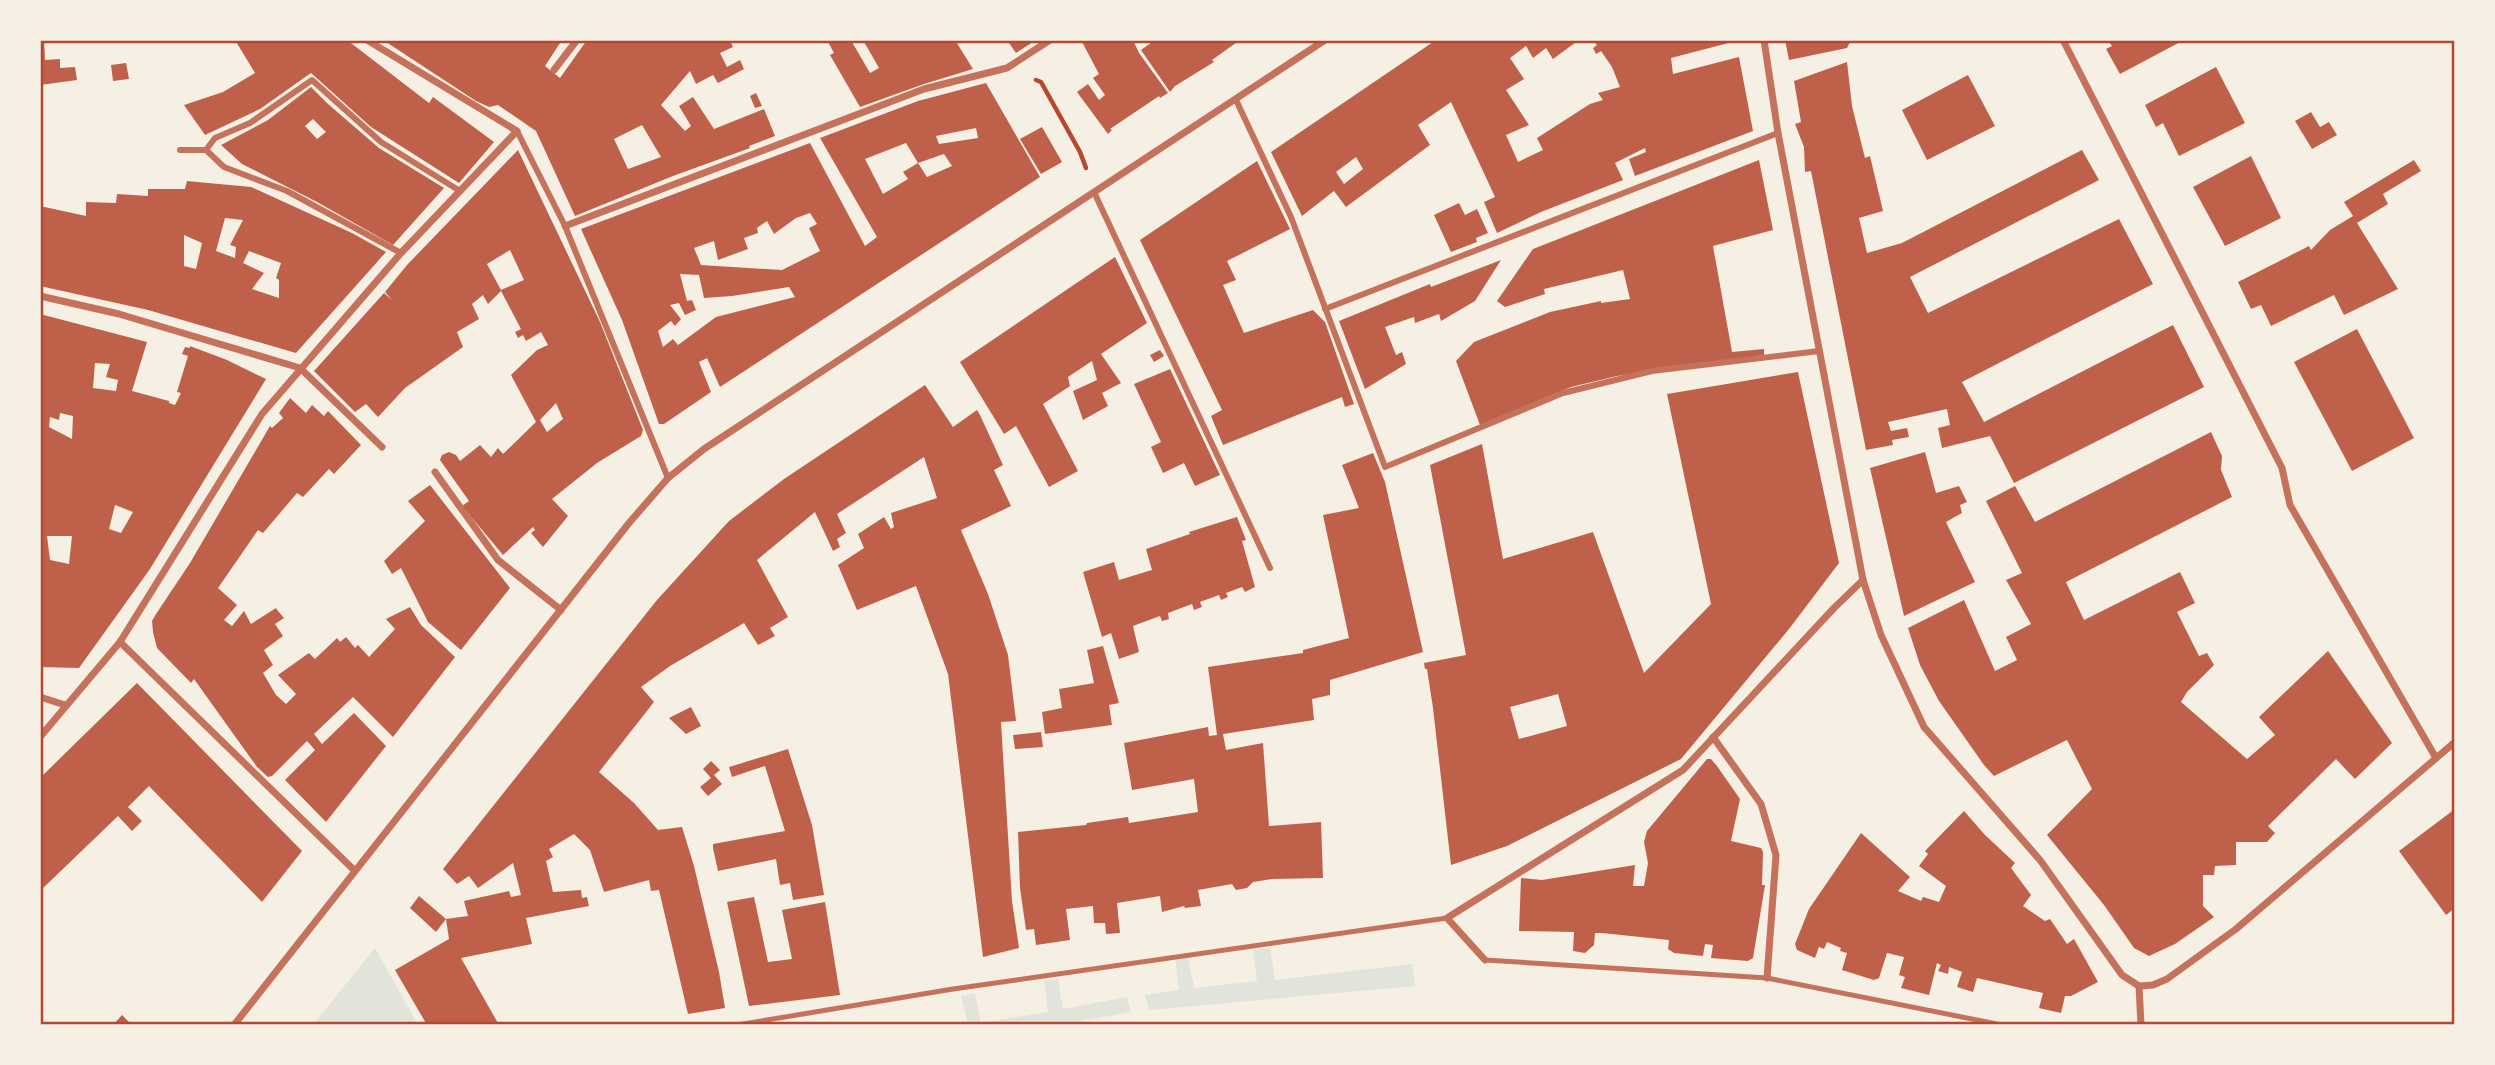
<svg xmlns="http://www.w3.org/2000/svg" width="2495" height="1065" font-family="Jost,sans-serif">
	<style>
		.green { fill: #e2e4dc }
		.building { fill: #bf614a; fill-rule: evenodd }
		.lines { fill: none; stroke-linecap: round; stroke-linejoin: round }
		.path { stroke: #b5482f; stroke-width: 4.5 }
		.service { stroke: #c5725c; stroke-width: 5 }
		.pedestrian { stroke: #c5725c; stroke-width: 6 }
		.minor { stroke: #c5725c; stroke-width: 7 }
		.neatline { fill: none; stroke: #b5482f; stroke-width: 2.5 }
	</style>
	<rect width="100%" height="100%" fill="#f6efe4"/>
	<g class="green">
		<path d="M375 948 418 1025H313Z"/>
		<path d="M1270 948 1275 980 1412 964 1415 986 1149 1010 1145 995 1179 990 1175 957 1188 955 1194 988 1257 981 1253 950Z"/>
		<path d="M1058 979 1063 1009 1127 997 1131 1012 1057 1025H965L968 1024 961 996 975 993 981 1023 1048 1012 1044 981Z"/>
	</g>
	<g class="building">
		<path d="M40 40H44L45 60 60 59V68L75 67 77 80 40 85Z"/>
		<path d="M235 40H347L429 103 433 97 494 142 459 183 371 127 311 73 260 109 205 135 184 105 223 92 255 73Z"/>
		<path d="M383 40H562L545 66 560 78 587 40H730L733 47 720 53 727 67 740 60 744 69 718 83 713 75 696 84 690 71 661 105 685 131 691 126 679 106 693 97 714 129 764 109 775 136 749 146 750 148 673 176 575 216 536 131 498 105 489 107 476 101ZM642 125 661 157 628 169 614 139Z"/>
		<path d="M827 40H857L852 42 870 73 879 68 863 40H955L973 69 924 84 860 107 830 55 834 53Z"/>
		<path d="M1007 40H1036L1016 53Z"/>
		<path d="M1081 40H1133L1139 53 1168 93 1160 98 1159 96 1110 129 1112 130 1108 134 1077 92 1088 84 1099 100 1105 95 1093 78 1099 74Z"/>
		<path d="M1155 40H1240L1212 60 1214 62 1175 86 1170 92 1141 50Z"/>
		<path d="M1436 40H1579L1553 59 1546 48 1533 58 1526 46 1510 58 1524 79 1506 90 1529 125 1506 135 1518 162 1543 150 1537 138 1590 104 1603 100 1598 93 1620 87 1612 67 1601 51 1596 54 1593 48 1597 45 1593 40H1740L1671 58 1673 74 1739 57 1753 131 1635 176 1629 159 1646 152 1645 148 1615 163 1623 180 1541 212 1497 233 1484 202 1495 197 1451 102 1418 125 1430 145 1346 207 1334 191 1302 216 1271 152ZM1356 157 1363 169 1344 184 1336 172Z"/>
		<path d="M1785 40H1851L1847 48 1789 60Z"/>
		<path d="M2108 40H2184L2120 74 2106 49 2112 46Z"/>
		<path d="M1847 62 1852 106 1865 158 1870 156 1883 211 1859 218 1867 253 1902 243 2082 150 2099 180 1910 277 1928 313 2119 219 2153 284 1962 382 1984 422 2173 325 2204 387 2014 483 1990 436 1942 448 1938 428 1950 425 1947 409 1888 422 1891 431 1907 428 1909 437 1892 440 1893 445 1866 450 1811 171 1805 172 1804 147 1795 124 1801 122 1794 81Z"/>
		<path d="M126 63 129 79 113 81 111 65Z"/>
		<path d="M2216 67 2245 123 2179 156 2163 123 2156 127 2145 105Z"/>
		<path d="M1968 75 1995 126 1927 160 1902 110Z"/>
		<path d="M986 83 1040 177 720 387 707 358 699 362 711 392 664 424H659L622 320 581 229 810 143 865 246 877 237 820 138 918 101ZM976 128 978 138 939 144 936 136ZM906 143 918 163 944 154 952 166 927 177 918 163 903 172 908 179 883 194 865 159ZM810 213 817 224 809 228 820 251 782 270 701 265 694 248 714 241 718 260 748 249 744 238 758 233 757 228 767 221 774 234 796 218ZM680 274 699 275 704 298 732 296 789 287 795 297 716 317 678 345 673 339 663 347 658 331 671 321 675 326 681 319 670 305 679 303 685 315 696 310 692 300 687 301Z"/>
		<path d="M311 87 328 104 379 148 444 188 393 245 317 202 242 164 221 145 268 120ZM313 119 326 132 317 139 305 126Z"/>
		<path d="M756 93 762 106 755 108 750 96Z"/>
		<path d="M2311 112 2320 127 2329 122 2337 135 2312 149 2295 121Z"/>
		<path d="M1042 127 1062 162 1041 174 1020 139Z"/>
		<path d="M518 150 600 322 643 430 641 436 597 463 552 499 568 516 543 547 531 533 535 530 533 527 503 555 462 506 469 501 440 460 442 455 449 452 456 455 460 461 480 445 491 457 498 448 503 454 536 422 511 375 537 350 548 345 541 332 526 341 523 335 518 338 515 332 521 329 501 291 488 304 483 295 472 304 479 319 457 332 463 347 405 388 378 417 366 404 355 412 314 371 384 293 392 300 385 292 407 265ZM510 250 524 280 501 290 487 264ZM556 403 563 419 547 432 540 420Z"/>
		<path d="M2251 156 2281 218 2225 246 2193 187Z"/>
		<path d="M1759 160 1773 230 1713 246 1732 352 1764 349V355L1617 376 1571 387 1480 425 1456 361 1474 342 1550 312 1601 301V303L1630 299 1623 270 1544 289 1545 294 1505 307 1497 301 1533 249Z"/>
		<path d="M2414 160 2421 171 2383 194 2388 204 2357 223 2398 289 2344 315 2334 295 2271 326 2261 305 2251 309 2238 282 2309 246 2311 250 2330 230 2353 216 2344 202Z"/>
		<path d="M1257 161 1290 229 1227 261 1236 280 1223 285 1244 333 1313 310 1325 322 1354 404 1345 407 1342 397 1223 445 1211 416 1222 410 1140 240Z"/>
		<path d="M187 181 251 187 352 233 386 252 296 353 148 310 40 286V206L86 216V202L116 203 117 194 148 196V189H185ZM225 218 243 220 230 245 236 247 235 258 216 251ZM184 235 202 243 196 269 184 266ZM249 251 281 263 276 278 279 280V298L252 289 264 273 243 263Z"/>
		<path d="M1459 203 1465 215 1477 209 1488 233 1476 238 1477 242 1451 252 1434 215Z"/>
		<path d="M1115 257 1147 323 1101 354 1121 383 1102 393 1108 406 1083 420 1073 391 1097 380 1092 361 1068 377 1070 386 1043 404 1078 471 1049 487 1016 426 1004 434 960 362Z"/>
		<path d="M1501 260 1475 301 1441 321 1439 314 1415 323 1414 317 1385 327 1396 355 1402 352 1406 364 1365 389 1339 321 1430 284 1431 287Z"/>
		<path d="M40 314 147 342 132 391 169 401V403L175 405 181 393 177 392 188 356 182 354 185 347 190 348V346L227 360 266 379 150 569 79 668 40 667ZM95 363 110 364 106 377 118 380 116 391 93 388ZM60 413 73 416 72 439 49 427 50 417 59 420ZM115 505 133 512 121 533 109 529ZM47 536H72L69 564 50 560Z"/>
		<path d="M2357 329 2414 438 2352 471 2294 362Z"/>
		<path d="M1160 350 1164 356 1154 362 1150 355Z"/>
		<path d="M1170 369 1220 475 1195 486 1184 463 1163 473 1151 447 1161 442 1134 384Z"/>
		<path d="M1798 372 1839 563 1789 629 1681 759 1507 846 1451 865 1433 708 1427 669H1425L1424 663 1466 655 1430 465 1482 444 1503 559 1593 532 1644 673 1711 604 1667 394ZM1558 694 1567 726 1519 739 1510 707Z"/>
		<path d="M925 385 953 427 977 410 980 415 1003 465 994 470 1011 506 961 530 988 594 1008 655 1016 721 1001 722 1012 901 1019 948 983 957 948 674 916 586 857 610 838 565 864 548 858 534 884 517 891 529 894 527 891 513 937 498 924 457 837 514 846 533 837 539 840 547 833 551 815 512 757 560 788 617 770 628 775 636 758 645 744 623 670 666 641 687 654 702 599 772 634 803 658 830 682 827 694 866 719 972 725 1008 688 1014 659 890 651 891 649 880 604 892 590 850 574 834 549 849 553 857 546 861 547 865 553 892 581 890 582 898 587 897 589 906 526 918 532 944 461 958 499 1025H427L395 970 449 939 446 919 436 932 410 908 419 896 446 919 468 916 464 901 509 891 511 897 521 895 513 863 478 888 469 876 457 884 443 869 657 600 729 521 784 479Z"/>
		<path d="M290 398 306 413 312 405 324 416 328 411 361 445 334 474 329 469 303 497 297 493 263 533 258 530 218 588 237 605 224 620 232 626 244 611 251 624 276 608 278 611 284 618 275 624 283 636 264 650 273 665 263 673 276 695 286 704 296 694 278 675 309 653 315 659 337 638 340 642 346 637 355 648 358 645 369 657 395 629 386 619 410 607 421 625 455 657 393 737 353 697 314 734 322 744 354 713 386 746 326 822 285 780 315 750 307 741 272 776 268 777 257 767 194 679 191 683 157 648 153 632 152 621 156 614 190 563 270 426 272 428 283 418 279 413Z"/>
		<path d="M2211 432 2222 456 2221 470 2232 497 2066 582 2084 620 2180 572 2195 603 2177 612 2199 656 2207 653 2214 665 2187 692 2181 702 2247 759 2275 735 2259 717 2328 651 2392 743 2355 779 2336 759 2268 826 2275 833 2267 842H2236V865L2215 866 2214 875H2203V906L2214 917 2175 944 2149 956 2134 948 2104 905 2047 835 2092 789 2067 740 1994 776 1984 765 1939 701 1920 665 1908 628 1964 600 1995 671 2017 660 2006 637 2031 624 2006 580 2022 573 1986 501 2015 486 2035 522Z"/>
		<path d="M1925 452 1936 493 1959 486 1967 502 1960 505 1962 513 1946 522 1975 582 1904 616 1870 468Z"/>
		<path d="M1373 453 1385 482 1423 652 1330 680V695L1312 699 1314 720 1223 734 1226 750 1263 743 1269 826 1321 822 1323 878 1272 879 1253 882 1247 888 1236 890 1232 884 1198 890 1201 906 1185 908 1184 906 1162 912 1160 896 1117 903 1120 933 1106 934 1105 923H1094L1093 906 1066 909 1070 940 1036 945 1034 929 1026 930 1020 888 1018 832 1086 825 1087 823 1128 817 1129 823 1198 812 1194 779 1132 790 1124 743 1208 727 1209 736 1217 735 1208 667 1303 653V650L1349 638 1323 515 1359 508 1342 465Z"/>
		<path d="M430 485 510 588 461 650 428 622 401 568 392 574 384 561 425 521 408 501Z"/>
		<path d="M1237 517 1246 540 1242 541 1255 587 1245 592 1242 587 1226 593 1228 597 1221 600 1219 595 1200 602 1202 607 1194 610 1192 604 1168 613 1169 619 1162 621 1160 616 1133 626 1139 652 1119 659 1111 633 1102 637 1083 572 1114 562 1119 580 1152 570 1146 549 1190 534 1189 532Z"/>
		<path d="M1103 646 1119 703 1109 705 1112 725 1045 734 1042 712 1062 708 1059 689 1094 683 1087 650Z"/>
		<path d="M137 683 302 851 262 902 149 786 128 807 142 821 132 831 118 816 40 891V778Z"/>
		<path d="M691 707 701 726 686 734 669 718Z"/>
		<path d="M1041 732 1043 747 1015 749 1013 735Z"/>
		<path d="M788 749 812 825 824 895 793 900 790 883 780 885 776 859 718 871 713 848V844L785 831 765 766 732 777 729 767Z"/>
		<path d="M1707 759H1711L1717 766 1740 799 1731 841 1761 848 1763 852 1762 885H1765L1753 958 1748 961 1711 958 1713 945 1705 944 1703 956 1674 953 1668 949 1669 940 1602 933H1595L1594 945 1585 953 1573 951 1574 932 1519 931 1521 878 1542 880 1635 865 1633 886H1644L1648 863 1644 842 1647 831Z"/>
		<path d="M711 761 720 770 714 775 722 784 708 796 700 787 711 778 703 769Z"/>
		<path d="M2455 809V908L2446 915 2399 851Z"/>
		<path d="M1964 811 1985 835 2015 863 2011 868 2031 895 2023 906 2045 921 2050 919 2067 944 2074 939 2098 982 2071 996H2065L2061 1013 2039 1008 2043 993 1977 978 1973 992 1957 987 1962 972 1949 967 1948 974 1938 971 1941 965 1937 963 1929 995 1901 988 1905 977 1899 975 1904 957 1887 953 1879 978 1874 980 1842 970 1847 953 1840 951 1841 948 1827 942 1824 949 1819 947 1815 958 1797 950 1795 944 1809 909 1861 833 1910 877 1898 891 1921 901 1923 897 1939 902 1946 886 1919 866 1928 854 1925 851Z"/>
		<path d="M754 897 768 962 792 959 782 910 825 902 840 995 749 1006 727 902Z"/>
		<path d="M122 1015 132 1025H113Z"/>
	</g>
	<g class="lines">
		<path class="path" d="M1036 80 1041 82 1080 152 1086 168"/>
		<g class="service">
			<path d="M1485 960 1767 978 2002 1025"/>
			<path d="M737 1025 953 989 1447 918"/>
		</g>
		<g class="pedestrian">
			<path d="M1236 100 1291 217 1385 467 1563 393 1652 371 1819 351"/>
			<path d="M517 131 565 226 668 478"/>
			<path d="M180 150H206L215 138 250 123 312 80 381 142 460 191"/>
			<path d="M206 150 224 167 287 191 401 253"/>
			<path d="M1094 192 1270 568"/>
			<path d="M1325 309 1778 133"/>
		</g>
		<g class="minor">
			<path d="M1764 40 1778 133 1863 580 1881 635 1924 727 2040 860 2122 975 2139 986 2141 1025"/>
			<path d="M2063 40 2282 468 2290 505 2436 758"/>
			<path d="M554 70 577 40"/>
			<path d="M565 226 924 89 1007 68 1050 40"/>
			<path d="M40 296 119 314 300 368 382 447"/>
			<path d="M435 472 498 560 561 610"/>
			<path d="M120 642 354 870"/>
			<path d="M40 697 65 705"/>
			<path d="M40 737 120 642 262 414 401 253 517 131 367 40"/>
			<path d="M1713 737 1761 804 1776 855 1767 978"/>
			<path d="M1485 960 1447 918 1683 770 1834 608 1863 580"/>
			<path d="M2139 986 2153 985 2167 979 2236 929 2455 742"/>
			<path d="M234 1025 629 523 668 478 704 449 1325 40"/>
		</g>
	</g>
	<rect width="2495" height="1065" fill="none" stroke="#f6efe4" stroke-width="84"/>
	<rect x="42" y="42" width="2411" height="981" class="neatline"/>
</svg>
